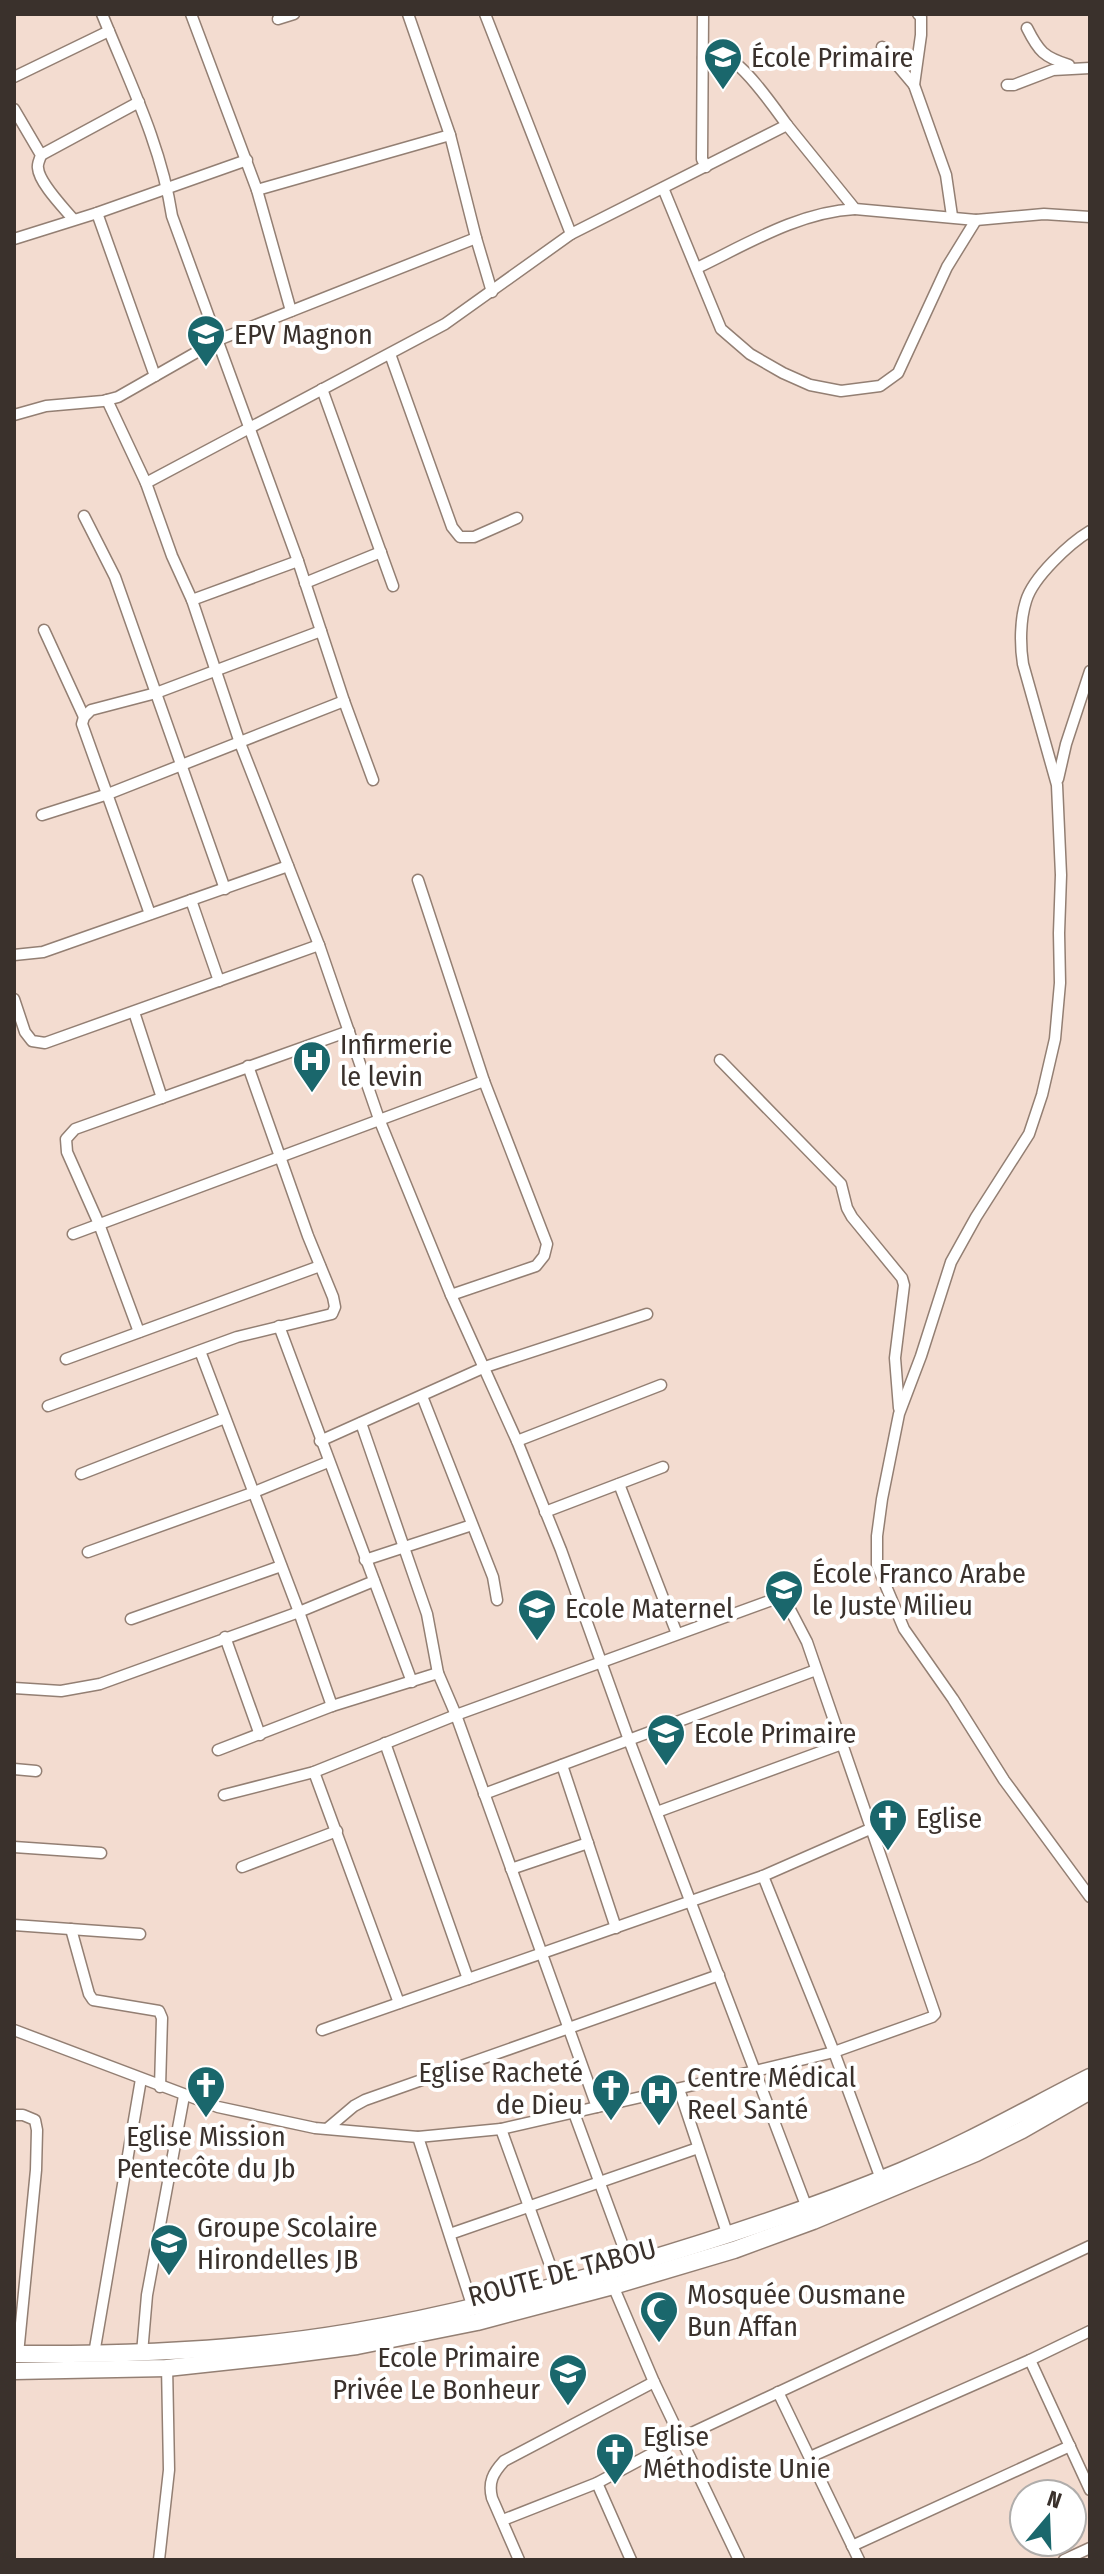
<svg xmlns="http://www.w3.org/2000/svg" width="1104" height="2574" font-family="'Fira Sans Condensed',sans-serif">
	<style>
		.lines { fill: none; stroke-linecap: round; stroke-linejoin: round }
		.minor-casing { stroke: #937f73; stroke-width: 13 }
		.primary-casing { stroke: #937f73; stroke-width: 19 }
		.minor { stroke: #fff; stroke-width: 10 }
		.primary { stroke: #fff; stroke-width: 16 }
		.labels { text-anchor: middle; stroke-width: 8; stroke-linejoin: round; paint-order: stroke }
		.poi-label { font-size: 28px; fill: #3a312c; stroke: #fff; text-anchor: start }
		.street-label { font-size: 28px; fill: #3a312c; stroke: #fff }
	</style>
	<rect width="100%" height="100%" fill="#f3dcd0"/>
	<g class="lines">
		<defs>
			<g id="minor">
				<path d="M102 14C129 81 161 144 172 216L298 561 192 600 240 743 319 945 379 1119 451 1295 517 1441 561 1550 629 1740 807 2208"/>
				<path d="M191 14 257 190 291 311"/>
				<path d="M408 14 450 135 476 238 492 292"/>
				<path d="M485 14 571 234 787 125C776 110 745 65 728 59 721 56 711 58 703 58"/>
				<path d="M703 14 702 159 706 167"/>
				<path d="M918 14 921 17V35L914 85 946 175 952 216"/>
				<path d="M278 19 294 14"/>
				<path d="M1027 28C1039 52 1044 57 1069 65"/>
				<path d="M882 47 914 85"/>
				<path d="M14 77 109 31"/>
				<path d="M1007 85H1014L1053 70 1090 68"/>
				<path d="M14 109 41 155C40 159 37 164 38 168 39 183 64 208 73 219"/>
				<path d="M787 125 855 209 976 220 1044 214 1090 217"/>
				<path d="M41 155 139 102"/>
				<path d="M663 188 721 329 750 354 783 373 810 385 841 391 880 386 898 373 947 267 976 220"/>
				<path d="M257 190 450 135"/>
				<path d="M97 213 155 376"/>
				<path d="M14 239 97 213 247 160"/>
				<path d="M697 268C747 244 799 212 855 209"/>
				<path d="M390 354 452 527 460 537H474L517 518"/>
				<path d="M322 389 393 586"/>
				<path d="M107 400 146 483 172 556 192 600"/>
				<path d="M14 415 46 406 103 401 118 397 218 340 476 238"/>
				<path d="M146 483 445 324 571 234"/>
				<path d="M84 516 115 577 225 889"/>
				<path d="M1090 531C1070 543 1033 577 1026 601 1020 620 1020 645 1023 664L1057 785 1061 875 1059 933 1060 983 1055 1039 1042 1095 1029 1134 976 1217 951 1262 921 1356 899 1414 882 1499 877 1536V1565L904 1629 953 1699 1004 1780 1090 1897"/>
				<path d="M298 561 344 701 373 780"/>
				<path d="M305 583 381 552"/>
				<path d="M44 630 84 717"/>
				<path d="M1058 779 1066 744 1090 671"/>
				<path d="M42 815 108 794 344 701"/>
				<path d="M191 900 219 981"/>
				<path d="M150 914 82 724 84 717 91 710 156 693 321 631"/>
				<path d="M14 955 43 952 288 866"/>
				<path d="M14 999 25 1032 32 1041 45 1043 319 945"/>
				<path d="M134 1012 162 1098"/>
				<path d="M720 1060 841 1184 847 1208 852 1217 902 1278 904 1285 895 1358 899 1408"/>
				<path d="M73 1234 484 1081 418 880"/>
				<path d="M451 1295 536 1266 544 1256 547 1244 484 1081"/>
				<path d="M279 1326 412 1682"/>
				<path d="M139 1332 99 1224 67 1152 66 1139 75 1129 349 1031"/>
				<path d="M200 1351 299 1612 332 1706"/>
				<path d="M66 1359 320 1266"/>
				<path d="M422 1396 493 1577 497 1600"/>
				<path d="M48 1406 237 1337 332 1314 335 1307 333 1297 308 1236 248 1066"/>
				<path d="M361 1423 427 1614 438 1673 456 1715 597 2107"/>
				<path d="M320 1441 485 1367 647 1314"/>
				<path d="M517 1441 661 1385"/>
				<path d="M81 1474 225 1418"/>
				<path d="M619 1484 677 1634"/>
				<path d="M545 1512 663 1467"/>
				<path d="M88 1552 252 1493 328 1462"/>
				<path d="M365 1560 472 1525"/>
				<path d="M131 1619 281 1566"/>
				<path d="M225 1637 260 1735"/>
				<path d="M14 1688 61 1691 100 1684 299 1612 374 1581"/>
				<path d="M385 1743 468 1979"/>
				<path d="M218 1750 332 1706 438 1673"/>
				<path d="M562 1765 616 1928"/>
				<path d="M14 1769 36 1771"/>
				<path d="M314 1772 399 2003"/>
				<path d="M484 1794 816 1670"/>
				<path d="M657 1812 842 1744"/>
				<path d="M14 1847 101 1853"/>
				<path d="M242 1867 337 1831"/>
				<path d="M511 1869 588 1843"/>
				<path d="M763 1876 834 2052 881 2179"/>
				<path d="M14 1925 140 1934"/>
				<path d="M71 1929 89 1994 93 2000 159 2011 162 2018 160 2087"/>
				<path d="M14 2030 218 2107 315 2128 418 2137 501 2129 755 2071 834 2052 932 2017 935 2014 807 1642 783 1596 456 1715 314 1772 224 1795"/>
				<path d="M322 2030 763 1876 870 1829"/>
				<path d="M679 2089 728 2236"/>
				<path d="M574 2113 630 2265"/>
				<path d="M14 2115H23L35 2120 37 2130 36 2170 18 2354"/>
				<path d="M328 2128 354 2106 365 2100 719 1975"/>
				<path d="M501 2129 558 2287"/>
				<path d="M418 2137 473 2308"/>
				<path d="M450 2234 698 2148"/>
				<path d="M611 2281 654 2382 739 2560"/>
				<path d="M142 2353 147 2295 184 2096"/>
				<path d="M94 2354 141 2079"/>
				<path d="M1030 2360 1090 2490"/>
				<path d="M778 2392 859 2560"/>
				<path d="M810 2457 1030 2360 1090 2331"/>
				<path d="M597 2483 631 2560"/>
				<path d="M503 2520 597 2483 681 2438 1090 2246"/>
				<path d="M852 2546 1070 2446"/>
				<path d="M159 2560 169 2470 167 2365"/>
				<path d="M519 2560 492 2498C488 2482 493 2473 504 2461L654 2382"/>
				<path d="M1064 2560 1090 2548"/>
			</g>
			<g id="primary">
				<path d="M14 2354C126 2355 240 2351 351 2332 447 2316 540 2291 633 2264 724 2237 813 2208 901 2171 966 2144 1027 2109 1090 2077"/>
				<path d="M14 2371 167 2368 279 2356 357 2346 477 2322 613 2286 734 2250 813 2221 976 2153 1022 2130 1090 2091"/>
			</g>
		</defs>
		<use href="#minor" class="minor-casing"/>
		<use href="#primary" class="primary-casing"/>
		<use href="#minor" class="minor"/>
		<use href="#primary" class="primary"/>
	</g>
	<defs>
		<symbol id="school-pin" viewBox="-11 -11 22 30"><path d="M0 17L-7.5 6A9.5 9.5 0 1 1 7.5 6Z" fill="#1a676c" stroke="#fff"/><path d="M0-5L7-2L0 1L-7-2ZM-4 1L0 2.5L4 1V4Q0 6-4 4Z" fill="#fff"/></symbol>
		<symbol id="hospital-pin" viewBox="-11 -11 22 30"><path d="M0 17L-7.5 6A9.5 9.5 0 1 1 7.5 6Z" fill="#1a676c" stroke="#fff"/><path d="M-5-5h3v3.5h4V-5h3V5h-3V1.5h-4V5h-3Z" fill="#fff"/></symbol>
		<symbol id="church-pin" viewBox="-11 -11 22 30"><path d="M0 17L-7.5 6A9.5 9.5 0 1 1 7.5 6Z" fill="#1a676c" stroke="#fff"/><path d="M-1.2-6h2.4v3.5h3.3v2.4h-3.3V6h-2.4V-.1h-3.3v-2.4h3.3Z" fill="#fff"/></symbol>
		<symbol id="mosque-pin" viewBox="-11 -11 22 30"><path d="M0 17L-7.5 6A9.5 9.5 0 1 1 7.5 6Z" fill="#1a676c" stroke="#fff"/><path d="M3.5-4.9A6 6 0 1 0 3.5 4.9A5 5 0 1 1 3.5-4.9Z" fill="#fff"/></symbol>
	</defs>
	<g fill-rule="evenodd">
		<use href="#school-pin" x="701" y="35" width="44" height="60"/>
		<use href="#school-pin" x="184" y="312" width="44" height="60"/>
		<use href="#hospital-pin" x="290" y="1038" width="44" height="60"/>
		<use href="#school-pin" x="762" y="1567" width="44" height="60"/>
		<use href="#school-pin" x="515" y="1586" width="44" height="60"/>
		<use href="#school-pin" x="644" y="1711" width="44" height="60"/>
		<use href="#church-pin" x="866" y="1796" width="44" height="60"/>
		<use href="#church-pin" x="184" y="2063" width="44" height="60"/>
		<use href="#church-pin" x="589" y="2066" width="44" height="60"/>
		<use href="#hospital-pin" x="637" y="2071" width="44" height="60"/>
		<use href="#school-pin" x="147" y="2221" width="44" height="60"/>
		<use href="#mosque-pin" x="637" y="2288" width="44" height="60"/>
		<use href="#school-pin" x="546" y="2351" width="44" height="60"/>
		<use href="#church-pin" x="593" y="2430" width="44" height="60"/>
	</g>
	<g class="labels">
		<g class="poi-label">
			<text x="751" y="67">École Primaire</text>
			<text x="234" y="344">EPV Magnon</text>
			<text x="340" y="1054">Infirmerie<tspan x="340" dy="32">le levin</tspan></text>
			<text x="812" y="1583">École Franco Arabe<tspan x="812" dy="32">le Juste Milieu</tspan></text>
			<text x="565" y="1618">Ecole Maternel</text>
			<text x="694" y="1743">Ecole Primaire</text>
			<text x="916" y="1828">Eglise</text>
			<text x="583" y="2082" text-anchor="end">Eglise Racheté<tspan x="583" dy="32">de Dieu</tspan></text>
			<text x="687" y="2087">Centre Médical<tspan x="687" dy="32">Reel Santé</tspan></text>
			<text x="206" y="2146" text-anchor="middle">Eglise Mission<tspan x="206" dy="32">Pentecôte du Jb</tspan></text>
			<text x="197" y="2237">Groupe Scolaire<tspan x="197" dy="32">Hirondelles JB</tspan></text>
			<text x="687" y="2304">Mosquée Ousmane<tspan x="687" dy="32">Bun Affan</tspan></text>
			<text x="540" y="2367" text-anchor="end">Ecole Primaire<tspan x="540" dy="32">Privée Le Bonheur</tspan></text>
			<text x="643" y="2446">Eglise<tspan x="643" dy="32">Méthodiste Unie</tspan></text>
		</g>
		<g class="street-label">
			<text transform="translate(562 2272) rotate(-15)" y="10">ROUTE DE TABOU</text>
		</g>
	</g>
	<rect width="1104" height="2574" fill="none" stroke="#3a312c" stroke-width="32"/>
	<g transform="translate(1048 2518) rotate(19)"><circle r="38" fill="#ffffff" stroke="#b0adab" stroke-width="2"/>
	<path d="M0-6L14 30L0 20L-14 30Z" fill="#1a676c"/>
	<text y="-12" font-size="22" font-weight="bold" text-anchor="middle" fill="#3a312c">N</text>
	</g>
</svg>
